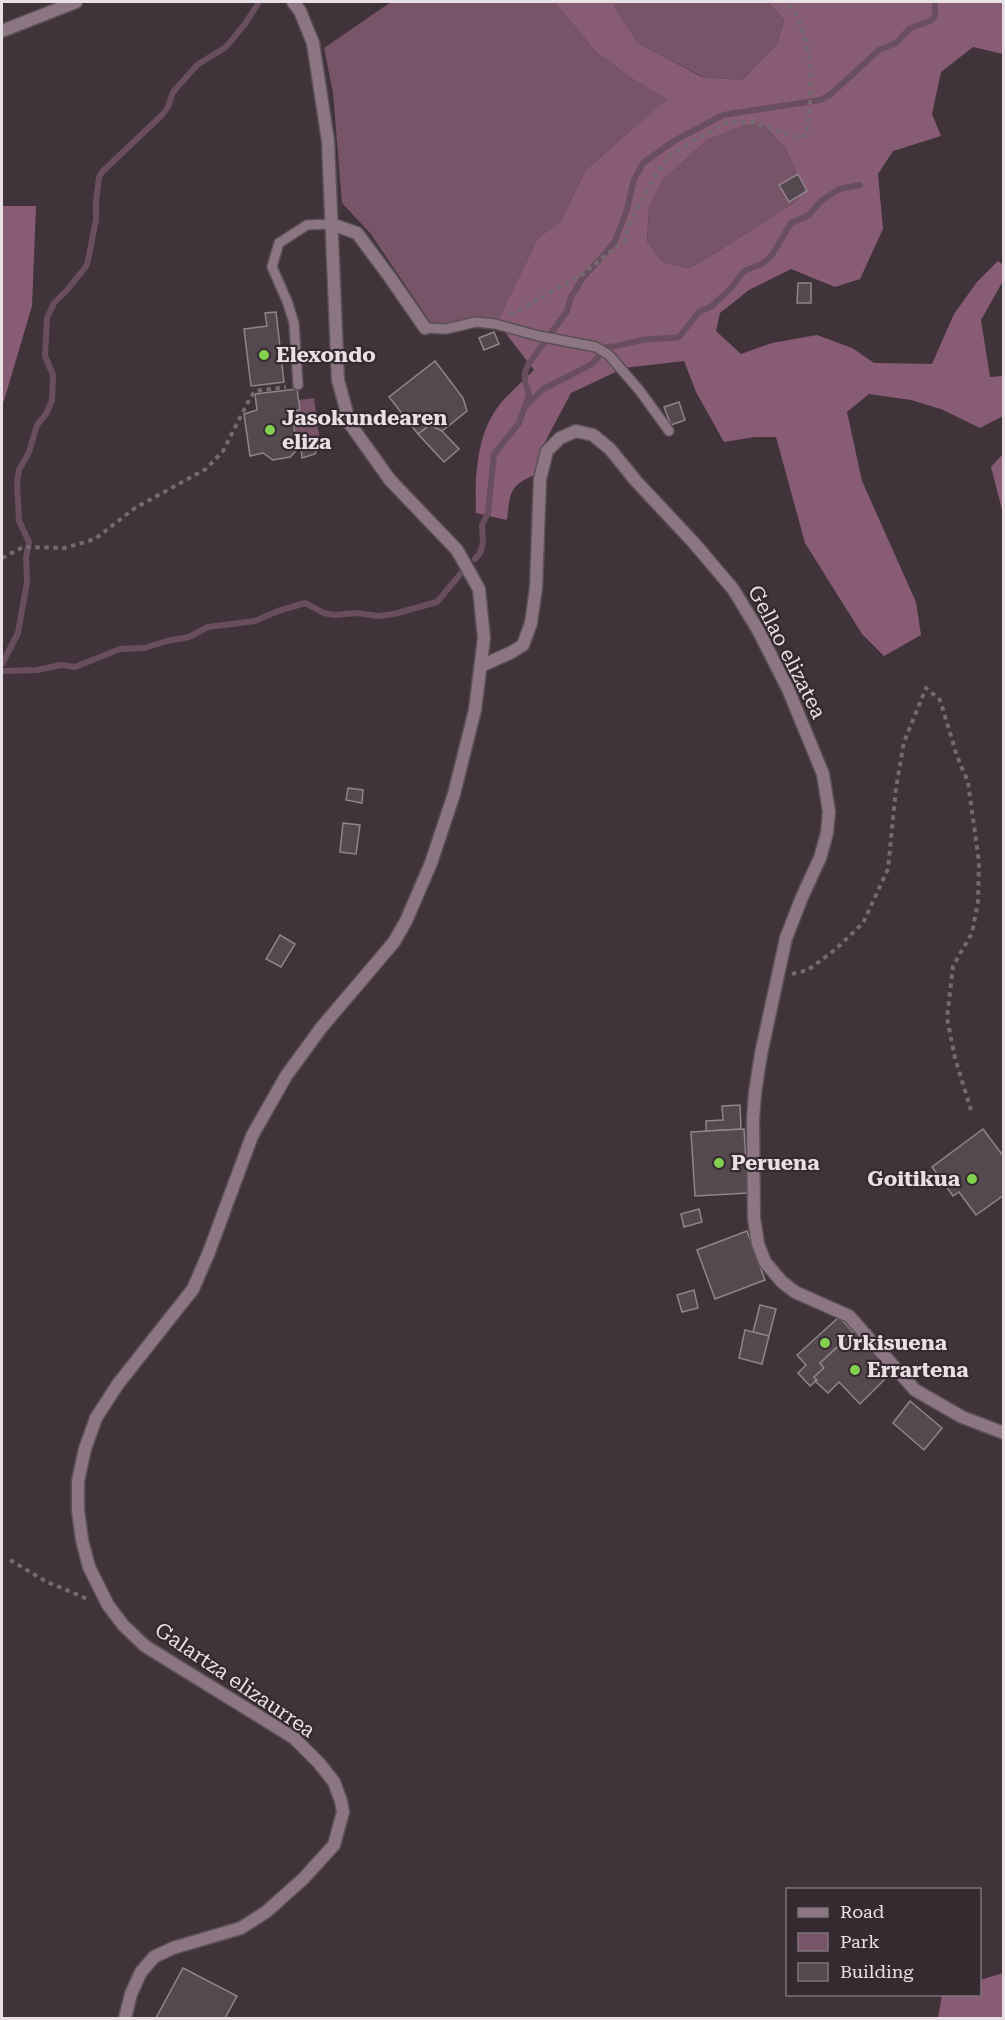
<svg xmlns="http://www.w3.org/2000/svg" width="1005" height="2020" font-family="'Roboto Serif',serif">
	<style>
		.green { fill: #785468 }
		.forest { fill: #885c75; fill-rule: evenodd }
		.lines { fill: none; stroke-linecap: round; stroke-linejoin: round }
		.stream { stroke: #694e5f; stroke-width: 6 }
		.building { fill: #55494f; stroke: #91838b; stroke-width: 1.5 }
		.service-casing { stroke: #5b5055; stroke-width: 12 }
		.minor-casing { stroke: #5b5055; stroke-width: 15 }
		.tertiary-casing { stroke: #5b5055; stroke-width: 15 }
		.path { stroke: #756a70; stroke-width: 4; stroke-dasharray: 4.5 4.5; stroke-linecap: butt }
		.service { stroke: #8b7681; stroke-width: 9 }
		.minor { stroke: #8b7681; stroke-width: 12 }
		.tertiary { stroke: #8b7681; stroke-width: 12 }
		.poi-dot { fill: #83d04e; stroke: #352a30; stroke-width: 2 }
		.labels { text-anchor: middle; stroke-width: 4.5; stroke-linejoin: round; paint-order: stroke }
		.poi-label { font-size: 21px; font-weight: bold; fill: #e8e0e4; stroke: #352a30; text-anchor: start }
		.street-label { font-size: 21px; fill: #e8e0e4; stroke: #352a30 }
	</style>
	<rect width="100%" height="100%" fill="#40343a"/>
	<g class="green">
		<path d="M391 2H554L597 53 631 78 668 99 585 171 561 221 538 238 497 322 437 332 370 233 342 203 333 93 324 48Z"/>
		<path d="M617 2H768L784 20 777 44 742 80 703 77 638 43 614 6Z"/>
		<path d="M762 123 786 149 804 190 795 202 709 257 689 268 663 262 647 242 649 207 663 180 707 140 743 126Z"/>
		<path d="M314 398 320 443 297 446 292 411 300 410 299 400Z"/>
	</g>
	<g class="forest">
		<path d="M554 2H617L614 6 638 43 702 77 742 80 777 44 784 20 768 2H1003V54L973 47 941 72 932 114 941 136 893 151 878 174 883 229 860 279 835 287 791 269 749 290 720 313 716 331 741 354 772 343 817 335 852 348 874 363 932 364 954 314 977 282 998 261 1003 265V281L981 320 990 377 1003 376V416L980 428 941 409 911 400 869 394 847 412 862 481 916 602 921 635 884 656 862 634 805 543 776 437H755L724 442 696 392 684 361 624 368 571 393 545 442 535 475C509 485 510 494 507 520L476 513C475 475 476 435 500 404 510 392 523 381 534 370L497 322 538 238 561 221 585 171 667 99 631 78 597 53ZM762 123 786 149 804 190 795 202 709 257 689 268 663 262 647 242 649 207 663 180 707 140 743 126Z"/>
		<path d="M2 206H36L32 306 2 407Z"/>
		<path d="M1003 454V513L991 467Z"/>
		<path d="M1003 1973V2018H938L942 1995 980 1994V1980Z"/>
	</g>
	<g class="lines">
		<g class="stream">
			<path d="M527 405 543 389 592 364 607 347C622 347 635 340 650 339 660 338 669 339 679 337L699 312 712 306 731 288 744 271 762 264 772 255 791 223 809 215 821 201 839 189 860 185"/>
			<path d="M475 559 480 553 483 543 482 525 488 513 494 454 519 423 529 395 525 381V372L528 365 567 311 571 297 582 279 614 243 627 210 634 179 643 163 674 141 723 115 820 100 830 95 879 50 896 43 909 29 932 20 935 15V2"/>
			<path d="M2 664 18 633 27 582 26 557 29 542 19 521 17 483 19 470 29 452 37 425 46 414 52 401 53 375 45 356 47 318 54 303 68 289 87 265 96 220V201L99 177 102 172 162 115 168 107 173 92 197 65 226 47 245 24 259 2"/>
			<path d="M2 671 37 670 61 665 75 667 120 649 144 648 167 641 189 637 208 627 255 621 278 611 305 603 324 613 334 615 357 613 378 616 394 614 437 602 462 572"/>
		</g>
	</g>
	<g class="building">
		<path d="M798 174 807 191 789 202 779 185Z"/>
		<path d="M798 283H811V303H797Z"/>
		<path d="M276 312 284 382 251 386 244 329 267 326 265 313Z"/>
		<path d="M494 332 499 344 484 350 479 338Z"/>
		<path d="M435 361 463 398 467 411 442 431 430 425 418 434 389 397Z"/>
		<path d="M297 389 300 410 292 411 297 450 290 457 273 460 263 453 250 456 244 414 257 410 255 394Z"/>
		<path d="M679 402 685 420 671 425 664 407Z"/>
		<path d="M430 425 442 431 459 449 444 462 418 434Z"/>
		<path d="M320 443 315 454 302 458 301 446Z"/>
		<path d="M348 788 363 790 362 803 346 800Z"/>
		<path d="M343 823 360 825 356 854 340 852Z"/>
		<path d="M280 935 295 944 281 967 266 959Z"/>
		<path d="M740 1105 741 1129 706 1131V1121L723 1120 722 1106Z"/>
		<path d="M744 1129 748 1193 695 1196 691 1132Z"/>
		<path d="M983 1129 1004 1157V1195L976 1215 959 1192 953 1196 932 1167Z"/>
		<path d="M699 1209 702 1222 684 1227 681 1214Z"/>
		<path d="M747 1231 765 1280 715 1299 697 1250Z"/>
		<path d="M694 1290 698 1308 682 1312 677 1295Z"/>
		<path d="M760 1305 776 1309 769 1336 753 1332Z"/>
		<path d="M839 1317 853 1332 820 1363 824 1368 814 1377 817 1380 810 1386 798 1373 806 1365 797 1355Z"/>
		<path d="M745 1330 769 1336 762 1364 739 1358Z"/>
		<path d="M855 1331 891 1373 860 1404 839 1382 828 1393 815 1381 817 1380 814 1377 824 1368 820 1363Z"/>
		<path d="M910 1401 942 1428 924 1450 893 1423Z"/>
		<path d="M183 1968 237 1996 225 2018H156Z"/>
	</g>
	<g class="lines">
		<defs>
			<g id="service">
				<path d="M425 328 446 329 476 322 495 324 539 336 596 347 609 355 640 391 669 431"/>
				<path d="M298 385 294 323 287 301 272 267 279 243 307 225 331 224"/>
			</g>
			<g id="minor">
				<path d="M331 224 357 233 389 276 425 328"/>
				<path d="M481 666 512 652 523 645 531 623 536 588 540 479 547 451 560 438 576 431 593 435 610 449 636 481 694 543 733 589 758 630 788 689 823 774 829 812 827 833 820 858 802 897 786 938 761 1054 755 1093 753 1120 754 1218 758 1244 765 1262 782 1282 795 1292 849 1316 915 1390 962 1417 1004 1433"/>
			</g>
			<g id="tertiary">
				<path d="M2 31 76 2"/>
				<path d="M125 2018 131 1994 141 1972 154 1957 173 1948 241 1928 266 1912 303 1879 334 1845 343 1812 341 1801 334 1782 319 1763 294 1738 145 1646 123 1625 108 1605 89 1567 82 1540 78 1510V1481L85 1449 96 1418 118 1384 193 1289 209 1252 252 1136 286 1076 321 1028 394 942 406 921 431 863 454 794 475 710 484 638 479 589 457 550 390 480 350 424 338 380 328 141 313 43 300 11 293 2"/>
			</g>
		</defs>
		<use href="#service" class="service-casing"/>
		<use href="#minor" class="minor-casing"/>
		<use href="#tertiary" class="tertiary-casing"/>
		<g class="path">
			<path d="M510 315 583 274 625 240 630 222 649 186 669 155 725 123 752 122 795 137 806 136C813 91 815 40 788 2"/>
			<path d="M2 558 23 547 65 548 95 539 135 508 206 469 223 451 248 402 255 391 286 387"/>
			<path d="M792 974 808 970 836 949 863 923 888 869 896 788 904 742 926 688 940 700 957 756 968 782 979 862 978 902 972 933 953 966 947 1018 955 1058 971 1110"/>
			<path d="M10 1560 47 1582 90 1600"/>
		</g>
		<use href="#service" class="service"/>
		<use href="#minor" class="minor"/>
		<use href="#tertiary" class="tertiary"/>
	</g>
	<g class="poi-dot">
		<circle cx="264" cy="355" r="6"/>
		<circle cx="270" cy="430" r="6"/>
		<circle cx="719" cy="1163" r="6"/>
		<circle cx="972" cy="1179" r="6"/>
		<circle cx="825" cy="1343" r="6"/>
		<circle cx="855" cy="1370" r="6"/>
	</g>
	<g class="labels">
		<g class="poi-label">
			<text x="276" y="362">Elexondo</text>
			<text x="282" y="425">Jasokundearen<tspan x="282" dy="24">eliza</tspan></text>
			<text x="731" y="1170">Peruena</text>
			<text x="960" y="1186" text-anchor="end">Goitikua</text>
			<text x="837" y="1350">Urkisuena</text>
			<text x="867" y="1377">Errartena</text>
		</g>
		<g class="street-label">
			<text transform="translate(787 652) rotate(63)" y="7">Gellao elizatea</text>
			<text transform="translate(235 1680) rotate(34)" y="7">Galartza elizaurrea</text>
		</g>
	</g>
	<rect width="1005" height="2020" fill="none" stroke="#e8e0e4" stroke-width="6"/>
	<rect x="786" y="1888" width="195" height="108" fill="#352a30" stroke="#7d7378" stroke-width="1.5"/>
	<rect x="798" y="1908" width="30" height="9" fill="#8b7681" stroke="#7d7378" stroke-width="1.5"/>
	<text x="840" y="1918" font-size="18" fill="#e8e0e4">Road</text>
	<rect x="798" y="1933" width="30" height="18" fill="#785468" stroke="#7d7378" stroke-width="1.5"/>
	<text x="840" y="1948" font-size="18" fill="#e8e0e4">Park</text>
	<rect x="798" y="1963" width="30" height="18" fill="#55494f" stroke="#7d7378" stroke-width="1.5"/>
	<text x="840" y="1978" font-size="18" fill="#e8e0e4">Building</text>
</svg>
